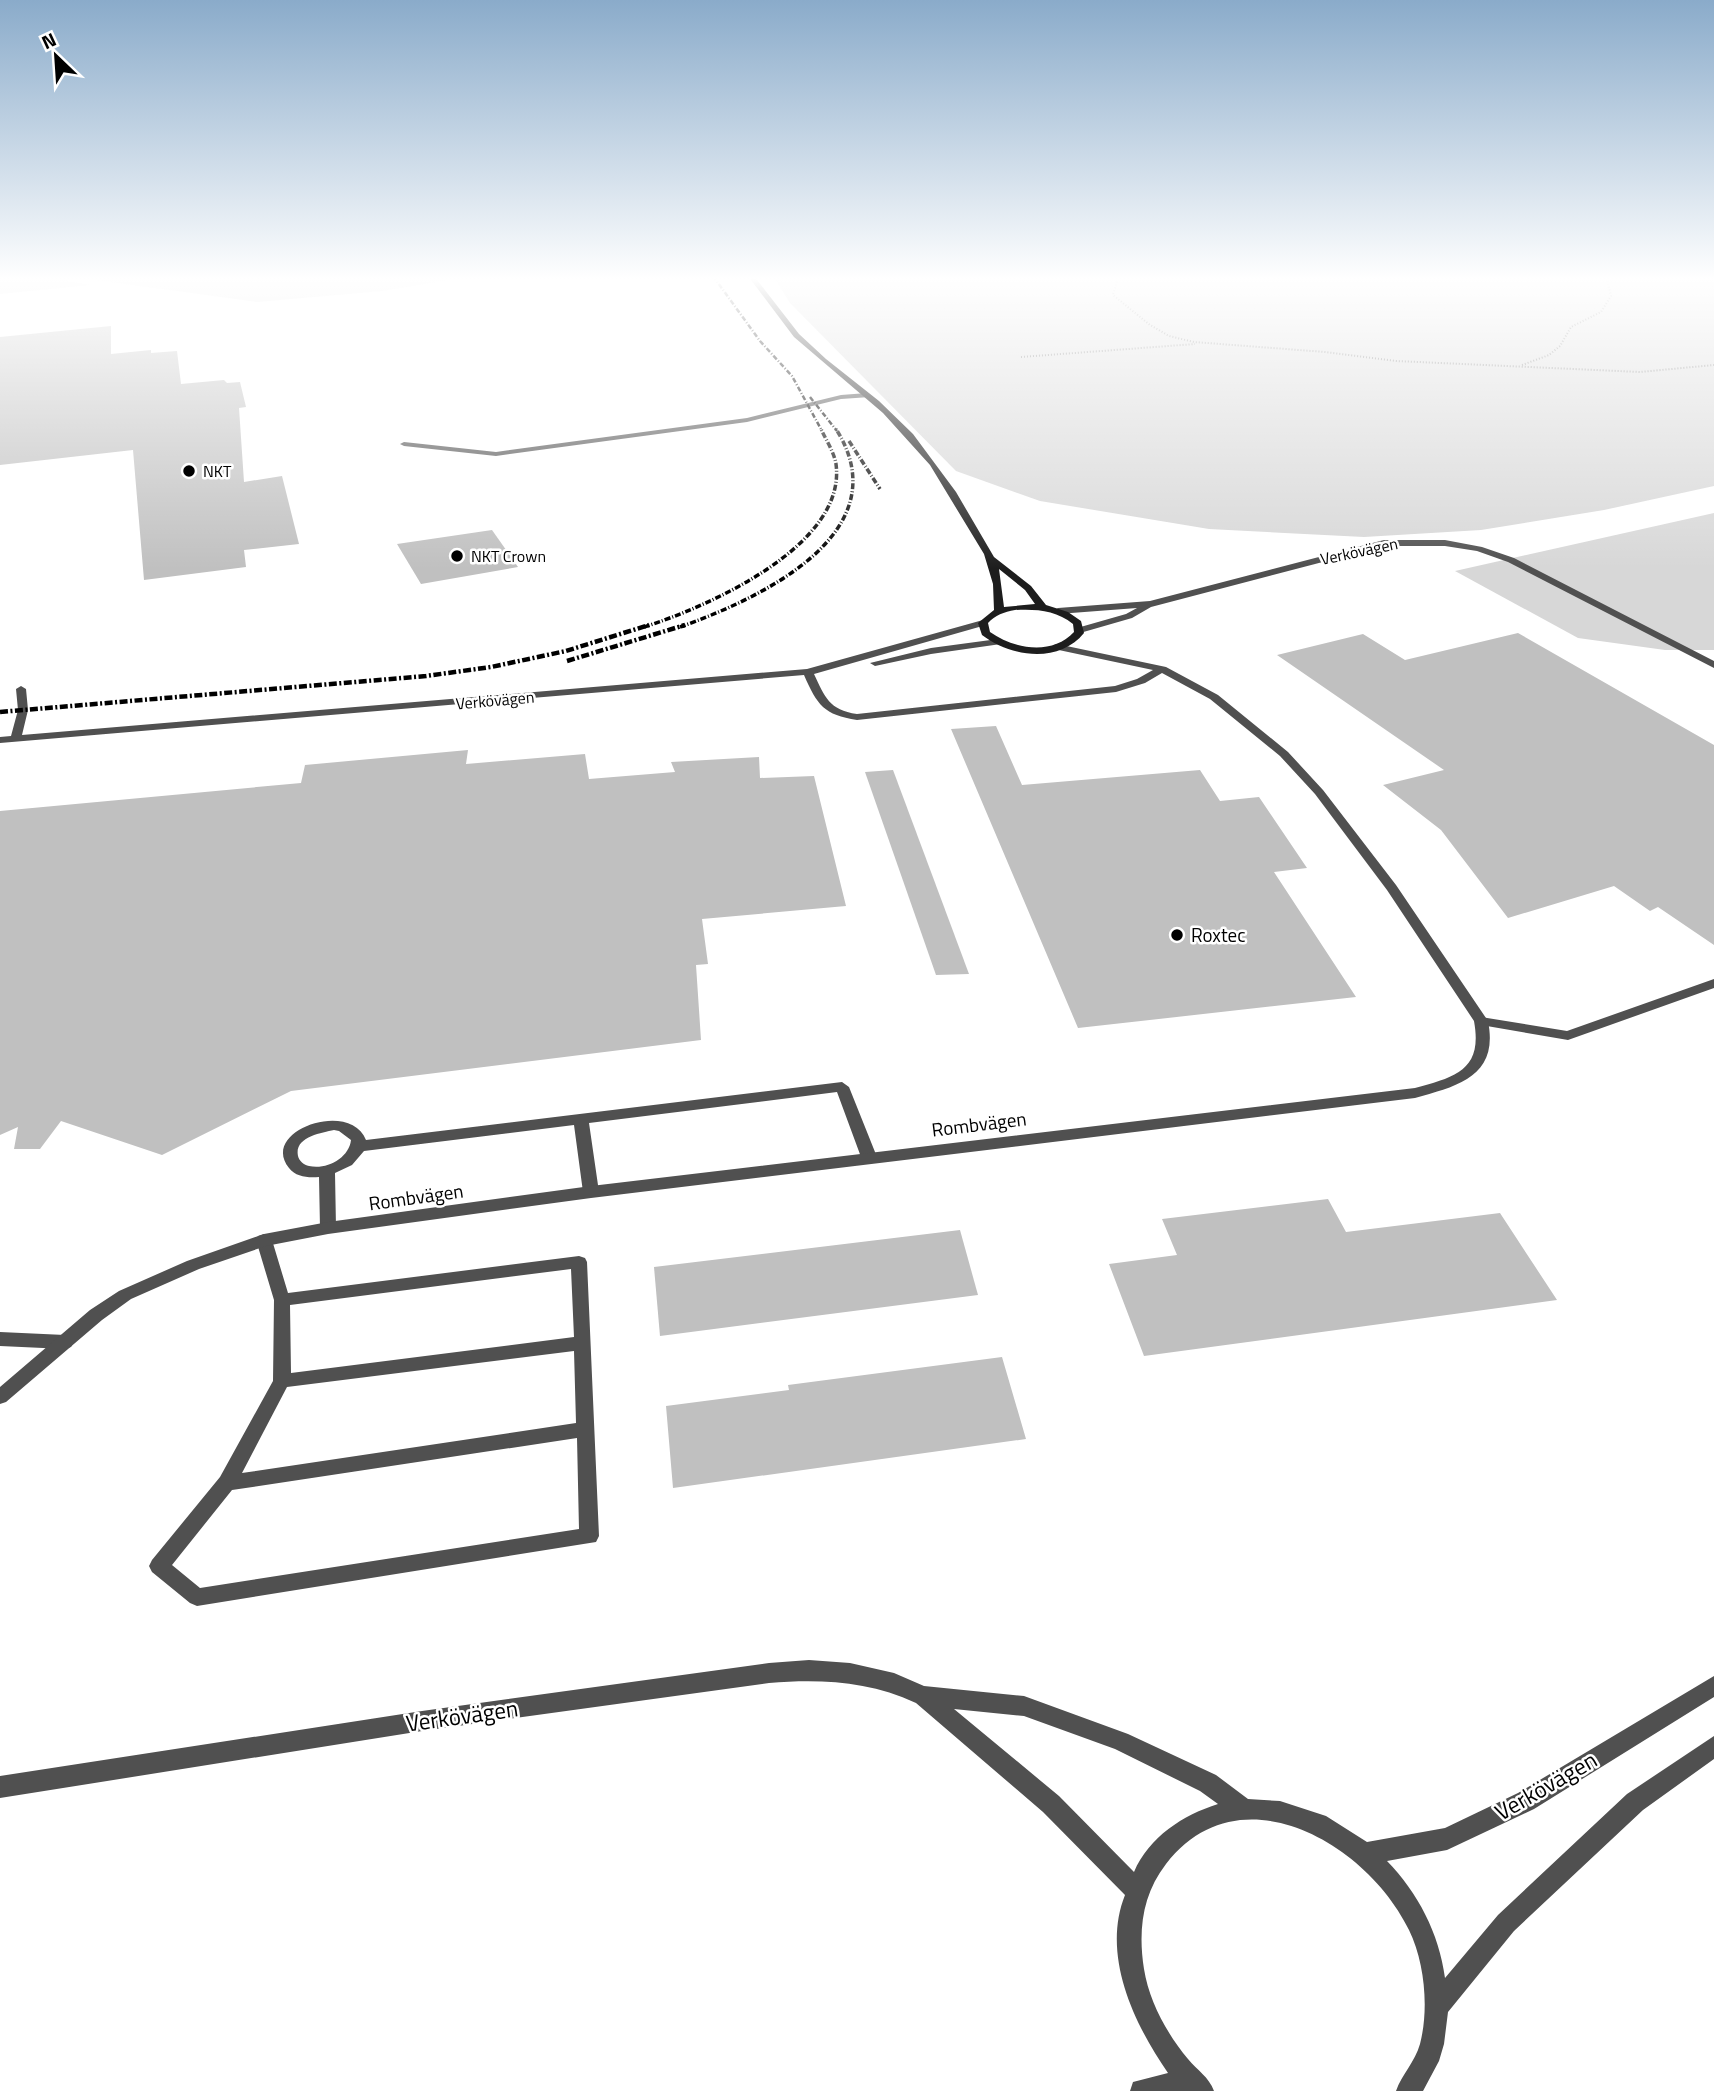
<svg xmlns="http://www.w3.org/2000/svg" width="1714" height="2091" font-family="'Titillium Web',sans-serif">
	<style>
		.green { fill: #d7d7d7 }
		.building { fill: #c0c0c0 }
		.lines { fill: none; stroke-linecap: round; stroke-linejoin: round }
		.path { stroke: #727272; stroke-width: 2; stroke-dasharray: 1 2; stroke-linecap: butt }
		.lane { fill: #505050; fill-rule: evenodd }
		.street { fill: #505050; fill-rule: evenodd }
		.secondary { fill: #1d1d1d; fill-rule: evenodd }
		.rail-far2 { stroke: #000; stroke-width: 2.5; stroke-dasharray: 5 2 1 2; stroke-linecap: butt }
		.rail-far1 { stroke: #000; stroke-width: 3.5; stroke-dasharray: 6 2 1 2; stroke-linecap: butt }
		.rail { stroke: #000; stroke-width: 4.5; stroke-dasharray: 8 2.5 2 2.5; stroke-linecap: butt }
		.poi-dot { fill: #000; stroke: #fff; stroke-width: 2.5 }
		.labels { text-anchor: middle; stroke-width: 5; stroke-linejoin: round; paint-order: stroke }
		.far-poi-label { font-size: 16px; fill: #000; stroke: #fff; text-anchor: start }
		.far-street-label { font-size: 16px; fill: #000; stroke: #fff }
		.poi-label { font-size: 19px; fill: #000; stroke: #fff; text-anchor: start }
		.street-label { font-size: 19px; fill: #000; stroke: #fff }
		.near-street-label { font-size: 23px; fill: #000; stroke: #fff }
	</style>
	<rect width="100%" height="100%" fill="#fff"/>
	<g class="green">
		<path d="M0 276H46L90 285 0 294Z"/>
		<path d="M66 276H473L382 291 257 302Z"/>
		<path d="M773 276H1714V486L1604 510 1481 530 1364 537 1209 529 1040 501 956 471 790 303Z"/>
		<path d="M1714 513V650H1665L1578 638 1455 571Z"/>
	</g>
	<g class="building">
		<path d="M111 326V354L151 350V353L177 351 181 384 224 380 227 383 240 382 246 407 239 408 244 482 282 476 299 544 244 550 246 567 144 580 133 450 0 465V337Z"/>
		<path d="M492 530 518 567 421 584 397 544Z"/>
		<path d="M1518 633 1714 745V945L1658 907 1650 911 1614 886 1508 918 1441 830 1383 785 1444 770 1277 655 1363 634 1405 660Z"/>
		<path d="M996 726 1022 785 1200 770 1220 801 1259 797 1307 868 1274 872 1356 997 1078 1028 951 729Z"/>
		<path d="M468 750 466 764 585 754 589 779 675 772 671 762 759 757 760 778 814 776 846 906 702 919 708 964 696 965 701 1040 291 1091 162 1155 61 1121 40 1149H14L18 1127 0 1135V811L301 783 305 765Z"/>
		<path d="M893 770 969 974 936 975 865 772Z"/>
		<path d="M1328 1199 1346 1232 1500 1213 1557 1300 1144 1356 1109 1264 1177 1255 1162 1219Z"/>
		<path d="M960 1230 978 1295 660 1336 654 1267Z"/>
		<path d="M1002 1357 1026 1439 673 1488 666 1406 789 1390 788 1385Z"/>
	</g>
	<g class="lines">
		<g class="path">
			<path d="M1119 276 1113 295 1150 325 1169 336 1194 342 1325 352 1396 361 1640 372 1714 365"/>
			<path d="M1021 357 1195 344"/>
			<path d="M1522 365 1549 355 1560 346 1571 327 1601 312 1611 296 1606 276"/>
		</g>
		<g class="lane">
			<path d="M1714 979V988L1568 1040 1481 1025 1474 1021 1481 1017 1567 1031Z"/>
			<path d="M842 1082 849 1087 877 1157 874 1161H864L861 1157 837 1092 589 1123 599 1192 596 1196H586L583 1192 574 1125 364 1151 352 1165 335 1173 336 1228 334 1232H322L320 1228 319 1177C308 1178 296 1177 289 1168 259 1131 350 1099 366 1140ZM334 1130 339 1131 351 1140C349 1158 327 1170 309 1166 304 1165 299 1161 298 1156 294 1137 321 1133 334 1130Z"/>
			<path d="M264 1234 270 1236 272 1240 288 1293 579 1256 585 1258 587 1262 599 1536 596 1542 197 1606 190 1603 152 1572 149 1566 152 1560 220 1477 273 1381 274 1300 256 1240 258 1236ZM571 1269 574 1337 291 1373 290 1305ZM574 1351 576 1423 242 1473 287 1387ZM577 1438 579 1529 200 1588 172 1565 232 1490Z"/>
			<path d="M0 1332 65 1335 71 1337 74 1342 71 1347 65 1349 0 1346Z"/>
		</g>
		<g class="street">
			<path d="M867 393 870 397 841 399 747 422 496 456 404 446 400 444 404 442 496 452 747 418 841 395Z"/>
			<path d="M1384 540H1445L1482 547 1514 558 1714 661V668L1508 562 1477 551 1445 546H1384L1151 607 1132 618 1080 633 1075 630 1077 628 1126 614 1137 608 1058 614 1053 611 1058 608 1150 601Z"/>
			<path d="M983 620 988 623 986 625 814 674C825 697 829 710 857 714L1115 686 1137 679 1153 670 1054 649V645L1057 644 1166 667 1218 695 1288 752 1323 790 1396 885 1488 1021C1499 1076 1459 1086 1415 1098L591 1198 328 1234 266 1246 199 1269 131 1299 102 1320 6 1402 0 1404V1387L90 1310 119 1291 187 1261 264 1234 328 1222 591 1186 1415 1088C1456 1077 1483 1070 1474 1021L1387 890 1315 794 1280 756 1210 699 1162 673 1145 683 1116 692 857 720C824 715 817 705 804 675L0 743V737L11 736 18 710 16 689 21 686 26 689 28 710 22 735 807 669Z"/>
			<path d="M998 639 1003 642 1001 644 931 654 875 666 870 663 931 648Z"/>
			<path d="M809 1660 850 1663 894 1673 924 1686 1024 1696 1128 1734 1216 1775 1248 1799 1280 1801 1326 1816 1367 1842 1445 1828 1518 1793 1714 1676V1697L1534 1809 1447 1850 1387 1861C1418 1893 1439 1933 1445 1978L1498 1915 1627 1794 1714 1736V1759L1643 1810 1514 1931 1448 2012 1444 2044 1439 2061 1423 2091H1396C1402 2074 1415 2062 1420 2044 1429 2009 1425 1963 1409 1930 1367 1843 1239 1769 1166 1864 1142 1895 1138 1931 1144 1969 1149 2001 1167 2034 1188 2059 1197 2070 1209 2077 1214 2091H1130L1133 2082 1168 2073C1134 2024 1101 1955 1125 1895L1043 1812 916 1703C868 1681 821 1679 769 1683L422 1731 0 1798V1776L422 1711 769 1663ZM954 1709 1024 1716 1115 1749 1200 1791 1218 1804C1183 1815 1149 1837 1134 1872L1059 1796Z"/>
		</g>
		<path class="secondary" d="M748 276H754L799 334 826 359 879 401 913 434 956 492 994 557 1031 586 1046 605 1068 612 1081 621 1084 633C1059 664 1011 657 982 635L978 623 994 610 993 584 984 554 930 465 883 413 794 337ZM999 569 1025 590 1035 604 1004 607ZM1015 610C1036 609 1056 610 1073 624L1074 632C1052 656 1014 649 990 632L988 623C995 615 1004 612 1015 610Z"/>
		<g class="rail-far2">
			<path d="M713 276 760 341 792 376 822 431"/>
			<path d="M810 397 837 431"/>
		</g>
		<g class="rail-far1">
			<path d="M849 441 880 489"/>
			<path d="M644 627C707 607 847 546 836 464 834 452 826 440 821 429"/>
			<path d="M680 627C759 599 902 533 836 429"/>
		</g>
		<g class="rail">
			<path d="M567 661 685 625"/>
			<path d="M0 712 426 676 491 667 566 651 649 625"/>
		</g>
	</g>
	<linearGradient id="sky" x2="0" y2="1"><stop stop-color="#8aabca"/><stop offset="0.49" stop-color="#fff"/><stop offset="1" stop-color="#fff" stop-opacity="0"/></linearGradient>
	<rect width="1714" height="569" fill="url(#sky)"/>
	<g class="poi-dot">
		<circle cx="189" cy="471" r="7"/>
		<circle cx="457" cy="556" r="7"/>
		<circle cx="1177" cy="935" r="7"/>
	</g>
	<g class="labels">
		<g class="far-poi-label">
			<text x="203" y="477">NKT</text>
			<text x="471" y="562">NKT Crown</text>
		</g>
		<g class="far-street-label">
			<text transform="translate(1359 551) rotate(-12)" y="6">Verkövägen</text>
			<text transform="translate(495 700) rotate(-5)" y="6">Verkövägen</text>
		</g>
		<g class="poi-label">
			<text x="1191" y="942">Roxtec</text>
		</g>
		<g class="street-label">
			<text transform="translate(979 1124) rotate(-7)" y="7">Rombvägen</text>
			<text transform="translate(416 1197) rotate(-8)" y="7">Rombvägen</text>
		</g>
		<g class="near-street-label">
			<text transform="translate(462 1716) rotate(-8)" y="8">Verkövägen</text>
			<text transform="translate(1546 1786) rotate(-30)" y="8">Verkövägen</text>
		</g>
	</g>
	<g transform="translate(56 56) rotate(335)" stroke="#ffffff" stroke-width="5" paint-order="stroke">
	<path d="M0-5L12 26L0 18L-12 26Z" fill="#000000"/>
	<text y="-10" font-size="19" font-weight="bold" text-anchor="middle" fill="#000000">N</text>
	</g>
</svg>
